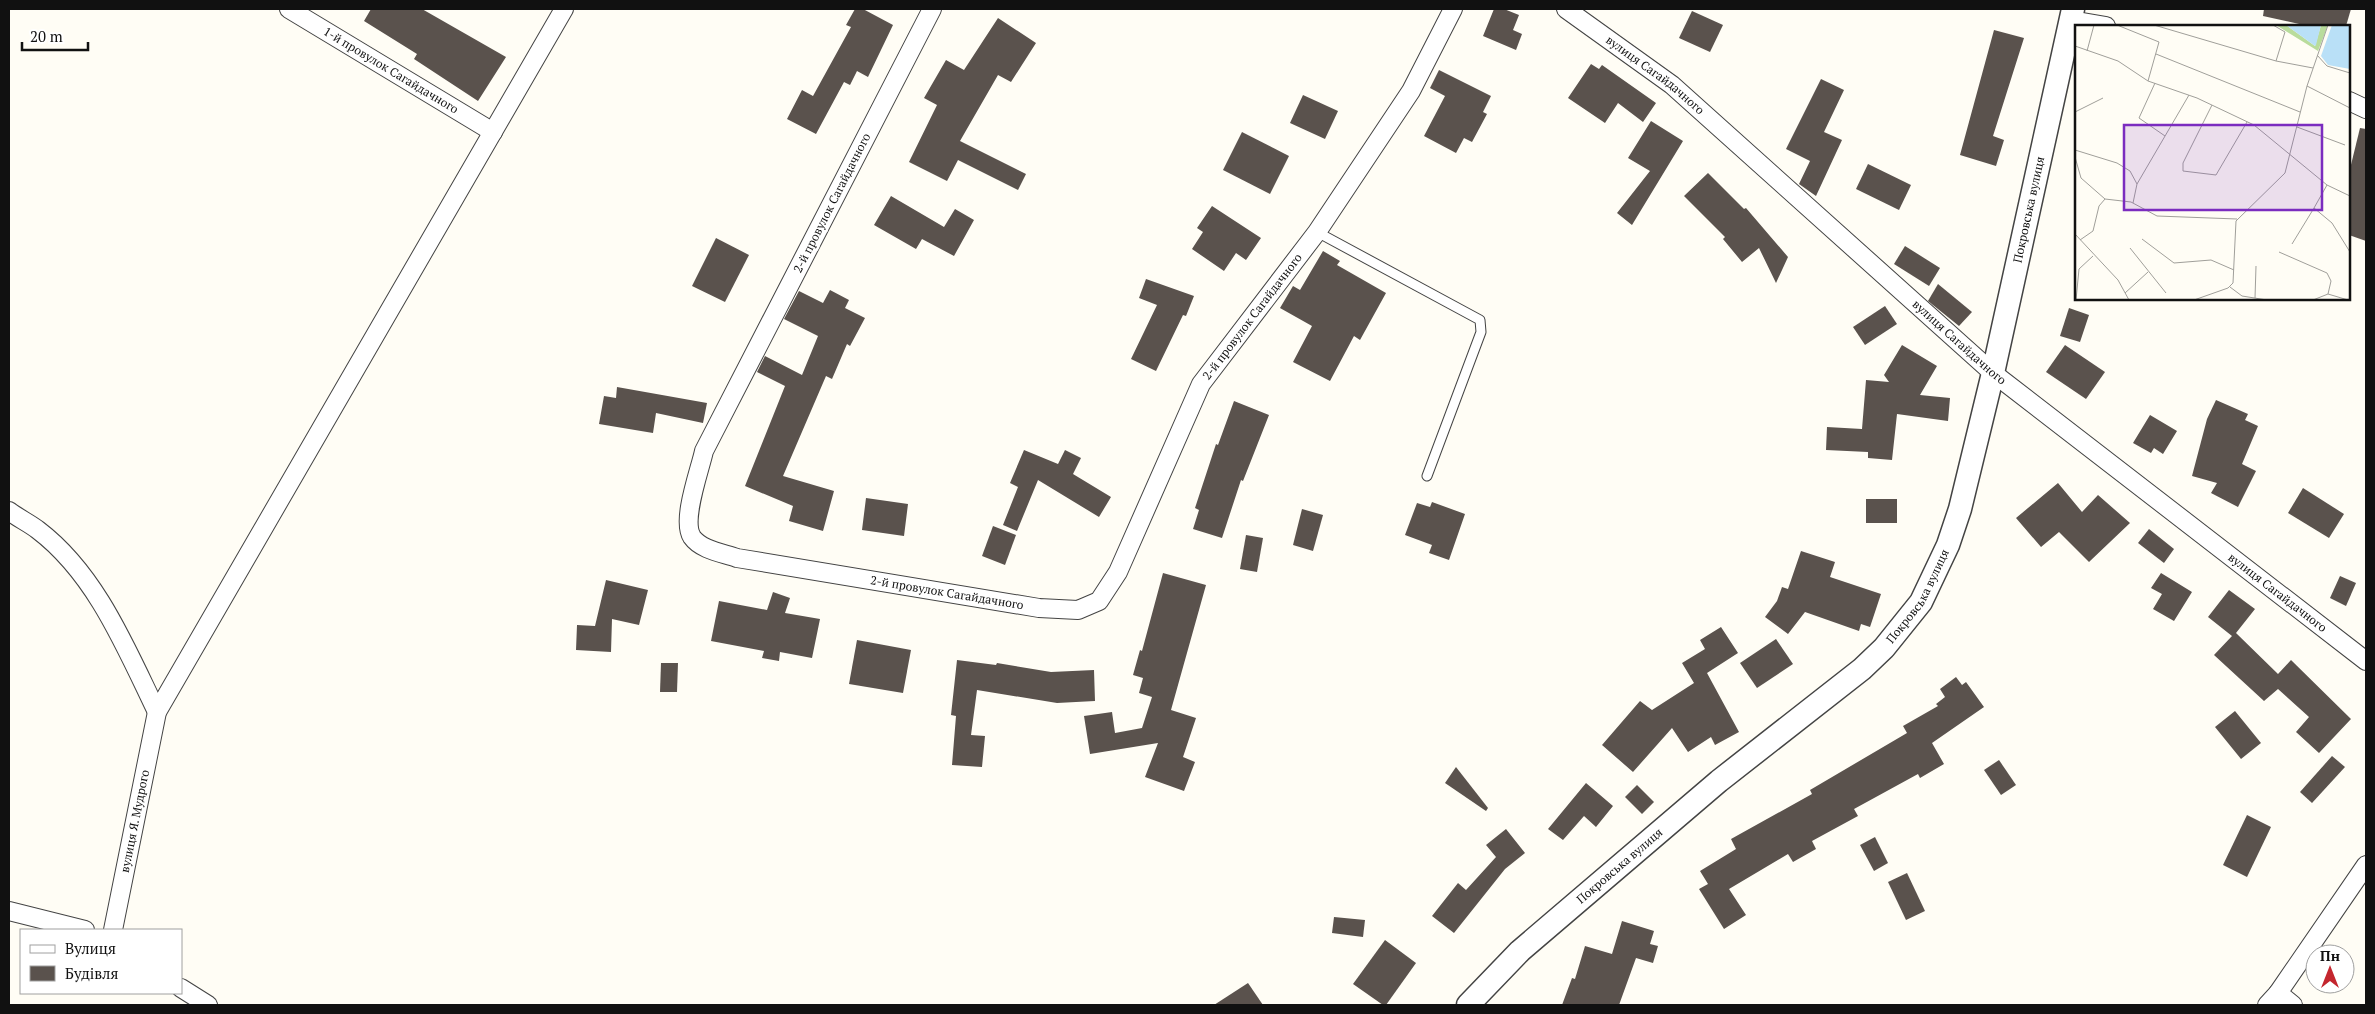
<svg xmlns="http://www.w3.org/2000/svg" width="2375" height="1014" font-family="'PT Serif',serif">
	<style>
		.building { fill: #5a524d }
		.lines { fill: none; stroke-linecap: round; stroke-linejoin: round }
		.service-casing { stroke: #444; stroke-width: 11 }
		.minor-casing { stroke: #444; stroke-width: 20 }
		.tertiary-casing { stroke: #444; stroke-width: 25 }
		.service { stroke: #fff; stroke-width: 9 }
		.minor { stroke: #fff; stroke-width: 18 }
		.tertiary { stroke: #fff; stroke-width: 22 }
		.labels { text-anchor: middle; stroke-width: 5; stroke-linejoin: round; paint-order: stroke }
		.street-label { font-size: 12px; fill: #111; stroke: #fff }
		.inset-road { fill: none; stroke: #a09f9a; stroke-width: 1 }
		.view { fill: #7b2cbf; fill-opacity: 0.15; stroke: #7b2cbf; stroke-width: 2.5 }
		.inset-edge { fill: none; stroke: #111; stroke-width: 2.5 }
	</style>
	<rect width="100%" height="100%" fill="#fffdf5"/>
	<g class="building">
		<path d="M371 9H422L506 57 478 101 414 59 417 54 364 21Z"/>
		<path d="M855 9H863L893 25 868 77 857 71 850 85 844 82 816 134 787 119 802 90 813 96 851 27 846 25Z"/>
		<path d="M1494 9H1504L1519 15 1513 30 1522 34 1516 50 1483 36Z"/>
		<path d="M2264 9H2351L2346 26H2308L2263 16Z"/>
		<path d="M1692 11 1723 25 1710 52 1679 38Z"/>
		<path d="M998 18 1036 43 1011 82 998 75 960 141 1026 174 1018 190 958 160 947 181 909 162 937 105 924 98 946 60 964 70Z"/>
		<path d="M1994 30 2024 38 1993 136 2004 140 1996 166 1960 155Z"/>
		<path d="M1591 64 1599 69 1602 65 1656 103 1643 122 1618 103 1605 123 1568 98Z"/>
		<path d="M1439 70 1491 96 1483 112 1487 114 1472 142 1464 138 1456 153 1424 136 1445 96 1430 88Z"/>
		<path d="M1821 79 1844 90 1824 132 1842 140 1816 196 1799 184 1810 161 1786 149Z"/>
		<path d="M1303 95 1338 111 1325 139 1290 123Z"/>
		<path d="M1651 121 1683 141 1632 225 1617 213 1650 171 1628 158Z"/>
		<path d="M2360 128 2366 129V241L2349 235V173Z"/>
		<path d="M1242 132 1289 156 1270 194 1223 170Z"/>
		<path d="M1868 164 1911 185 1899 210 1856 189Z"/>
		<path d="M1708 173 1744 209 1746 208 1788 257 1776 283 1759 248 1742 262 1723 239 1725 237 1684 196Z"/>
		<path d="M891 196 944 227 955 209 974 220 954 256 922 239 916 249 874 225Z"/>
		<path d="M1212 206 1261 238 1246 260 1236 253 1224 271 1192 249 1203 232 1197 228Z"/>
		<path d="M716 238 749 255 725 302 692 286Z"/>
		<path d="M1905 246 1940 268 1929 286 1894 264Z"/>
		<path d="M1323 251 1340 261 1337 265 1386 293 1360 340 1354 336 1330 381 1293 362 1312 326 1280 308 1293 286 1300 290Z"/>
		<path d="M1146 279 1194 296 1186 316 1183 315 1156 371 1131 359 1157 305 1139 298Z"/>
		<path d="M1938 284 1972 312 1959 326 1928 301Z"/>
		<path d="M830 290 849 300 845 308 865 318 850 346 847 344 832 379 826 376 783 476 834 491 823 531 789 521 793 506 745 486 785 386 757 372 765 356 802 375 818 336 784 319 799 291 823 303Z"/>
		<path d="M1885 306 1897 324 1865 345 1853 327Z"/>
		<path d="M2069 308 2089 315 2080 342 2060 336Z"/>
		<path d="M1902 345 1937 366 1920 395 1950 398 1948 421 1897 414 1892 460 1868 458V452L1826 450 1827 427 1862 429 1866 380 1889 382 1884 375Z"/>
		<path d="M2065 345 2105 372 2086 399 2046 372Z"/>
		<path d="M617 387 707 403 703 423 656 413 653 433 599 424 604 396 616 398Z"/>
		<path d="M2216 400 2248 414 2245 420 2258 426 2242 464 2256 471 2238 507 2211 493 2217 483 2192 476 2207 419Z"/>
		<path d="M1234 401 1269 415 1243 481 1241 480 1222 538 1193 529 1199 510 1195 508 1216 444 1218 445Z"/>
		<path d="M2150 415 2177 431 2163 454 2154 448 2151 453 2133 443Z"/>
		<path d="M1024 450 1058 464 1065 450 1081 458 1073 474 1111 497 1099 517 1038 480 1017 531 1003 525 1018 487 1010 483Z"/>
		<path d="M2058 483 2082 512 2098 495 2130 523 2089 562 2059 532 2041 547 2016 518Z"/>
		<path d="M2303 488 2344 514 2329 538 2288 513Z"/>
		<path d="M866 498 908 504 904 536 862 530Z"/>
		<rect x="1866" y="499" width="31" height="24"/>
		<path d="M1432 502 1465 514 1449 560 1429 553 1432 545 1405 535 1417 503 1430 507Z"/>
		<path d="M1302 509 1323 515 1313 551 1293 545Z"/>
		<path d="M993 526 1016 535 1005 565 982 556Z"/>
		<path d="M2149 529 2174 549 2164 563 2138 543Z"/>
		<path d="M1246 535 1263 538 1257 572 1240 569Z"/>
		<path d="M1801 551 1835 562 1830 577 1881 594 1870 627 1861 624 1859 631 1805 612 1788 634 1765 617 1777 601 1782 587 1788 589Z"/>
		<path d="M1163 573 1206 585 1171 710 1196 718 1183 757 1195 762 1184 791 1145 777 1158 743 1090 754 1084 716 1112 712 1115 733 1142 728 1152 697 1139 693 1143 678 1133 675 1140 650 1142 651Z"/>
		<path d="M2161 573 2192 592 2174 621 2153 609 2162 594 2151 588Z"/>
		<path d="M2340 576 2356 583 2346 606 2330 598Z"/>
		<path d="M606 580 648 590 639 625 612 619 611 652 576 650 577 625 595 626Z"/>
		<path d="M2229 590 2255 609 2236 633 2278 674 2291 660 2351 719 2319 753 2296 732 2309 717 2278 689 2264 701 2214 655 2232 636 2208 617Z"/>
		<path d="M773 592 790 598 785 613 820 619 812 658 780 652 779 661 762 658 764 651 711 641 719 601 767 610Z"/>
		<path d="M1721 627 1738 653 1707 673 1739 732 1715 745 1711 737 1688 752 1672 728 1633 772 1602 745 1640 701 1652 710 1694 683 1682 663 1705 649 1700 640Z"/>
		<path d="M1776 639 1793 664 1757 688 1740 663Z"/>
		<path d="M857 640 911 650 903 693 849 684Z"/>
		<path d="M957 660 996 665 997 663 1051 672 1094 670 1095 701 1057 703 977 690 971 735 985 736 982 767 952 765 956 716 951 715Z"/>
		<path d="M661 663H678L677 692H660Z"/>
		<path d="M1956 677 1962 685 1966 682 1984 707 1932 743 1944 764 1920 778 1918 774 1854 809 1858 816 1812 841 1816 849 1793 862 1788 854 1729 889 1746 915 1724 929 1699 889 1708 884 1700 871 1736 849 1731 839 1812 794 1810 790 1907 733 1903 726 1938 706 1936 704 1945 697 1940 689Z"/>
		<path d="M2235 711 2261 743 2241 759 2215 727Z"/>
		<path d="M2332 756 2345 767 2312 803 2300 792Z"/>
		<path d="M1999 760 2016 785 2001 795 1984 770Z"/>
		<path d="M1456 767 1488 808 1486 811 1445 783Z"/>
		<path d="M1586 783 1613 806 1596 827 1584 816 1563 840 1548 829Z"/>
		<path d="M1637 785 1654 802 1642 814 1625 797Z"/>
		<path d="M2247 815 2271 827 2247 877 2223 865Z"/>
		<path d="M1506 829 1525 853 1505 869 1454 933 1432 916 1458 883 1466 890 1496 857 1486 845Z"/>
		<path d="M1875 837 1888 863 1874 871 1860 845Z"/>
		<path d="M1907 873 1925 911 1906 920 1888 882Z"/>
		<path d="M1334 917 1365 920 1363 937 1332 933Z"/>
		<path d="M1622 921 1654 931 1650 944 1658 946 1653 963 1636 958 1619 1005H1562L1572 978 1575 979 1585 946 1612 954Z"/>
		<path d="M1385 940 1416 963 1386 1005H1383L1353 984Z"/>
		<path d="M1248 983 1263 1005H1214Z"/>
	</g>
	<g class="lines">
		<defs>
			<path id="service" d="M1317 232 1480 320 1481 332 1427 476"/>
			<g id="minor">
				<path id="s1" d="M289 9 493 132"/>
				<path id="s2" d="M932 9 704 451C700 470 681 520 692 537 701 550 723 553 737 558L1039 608 1078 610 1099 601 1118 572 1201 384 1317 232 1411 91 1453 9"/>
				<path id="s3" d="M1566 9 1672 85 1993 373 2366 661"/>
				<path d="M2071 20 2106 26"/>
				<path d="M2349 101 2366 109"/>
				<path d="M9 511C18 518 29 523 38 530 96 574 126 648 157 712"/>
				<path d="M9 911 85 930"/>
				<path id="s4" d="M113 930 157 712 564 9"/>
				<path d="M181 988 208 1005"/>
				<path d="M2267 1005 2278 993"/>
				<path d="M2293 1005 2278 993 2366 865"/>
			</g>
			<g id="tertiary">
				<path id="s5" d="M1468 1005 1520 951 1719 781 1862 669 1884 648 1921 602 1948 545 1960 509 1993 373 2073 9"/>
			</g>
		</defs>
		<use href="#service" class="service-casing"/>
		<use href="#minor" class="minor-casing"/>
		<use href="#tertiary" class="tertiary-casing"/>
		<use href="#service" class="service"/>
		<use href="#minor" class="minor"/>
		<use href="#tertiary" class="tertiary"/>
	</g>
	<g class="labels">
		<g class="street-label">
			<text dy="4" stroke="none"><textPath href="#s1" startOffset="119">1-й провулок Сагайдачного</textPath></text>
			<text dy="4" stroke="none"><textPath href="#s3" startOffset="111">вулиця Сагайдачного</textPath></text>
			<text transform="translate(832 203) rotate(-63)" y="4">2-й провулок Сагайдачного</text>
			<text dy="4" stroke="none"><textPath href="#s5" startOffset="1016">Покровська вулиця</textPath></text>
			<text dy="4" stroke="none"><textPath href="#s2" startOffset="1329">2-й провулок Сагайдачного</textPath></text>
			<text dy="4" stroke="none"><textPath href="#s3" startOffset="516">вулиця Сагайдачного</textPath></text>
			<text dy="4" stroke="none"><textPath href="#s2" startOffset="849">2-й провулок Сагайдачного</textPath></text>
			<text dy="4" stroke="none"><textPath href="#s3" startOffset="921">вулиця Сагайдачного</textPath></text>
			<text dy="4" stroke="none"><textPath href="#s5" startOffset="611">Покровська вулиця</textPath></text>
			<text dy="4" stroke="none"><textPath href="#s4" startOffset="111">вулиця Я. Мудрого</textPath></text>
			<text dy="4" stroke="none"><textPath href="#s5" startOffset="206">Покровська вулиця</textPath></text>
		</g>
	</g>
	<g transform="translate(2075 25)">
		<rect width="275" height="275" fill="#fffdf5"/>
		<path d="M201 0H211L240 21 246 0H253L243 26Z" fill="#b9dc9c"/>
		<path d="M211 0H246L241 20 240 21ZM257 0H275V44L253 40 246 31Z" fill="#b9e0f7"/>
		<path class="inset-road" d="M42 0 84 17 73 56M79 0 201 36 238 43M198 0 210 7 201 36M0 21 43 36 73 56 122 73 179 100 252 160 275 171M12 26 19 0M81 29 225 87M242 30 252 41 275 48M80 58 64 93 90 111M232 61 275 83M137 80 108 138V146L141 150 172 97M0 87 28 73M222 102 270 120M0 125 42 138 55 146 62 159M0 132 6 153 30 174M252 160 239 183 257 198 275 227M58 178 62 159 114 70M0 209 43 255 54 275M67 214 99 238 136 235 159 245M5 215 18 206 24 181 30 174 56 177 82 191 162 194M217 219 239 183M55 223 91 268M204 227 252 248 256 256 253 269M155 262 167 271 192 275M50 268 73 247M180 273 181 241M1 275 4 244 18 231M119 275 153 263 158 258 161 196 210 148 232 61 253 0M238 275 253 269 273 275"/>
		<path class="view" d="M49 100H247V185H49Z"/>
		<rect width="275" height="275" class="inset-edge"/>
	</g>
	<rect width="2375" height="1014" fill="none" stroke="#111111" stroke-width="20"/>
	<rect x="20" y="929" width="162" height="65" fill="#ffffff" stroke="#a0a0a0"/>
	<rect x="30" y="945" width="25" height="8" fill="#ffffff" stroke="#a0a0a0"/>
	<text x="65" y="954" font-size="15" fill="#111111">Вулиця</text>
	<rect x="30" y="966" width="25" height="15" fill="#5a524d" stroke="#a0a0a0"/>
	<text x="65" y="979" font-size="15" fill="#111111">Будівля</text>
	<g transform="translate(2330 969)"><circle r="24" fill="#ffffff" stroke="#a0a0a0"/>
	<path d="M0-4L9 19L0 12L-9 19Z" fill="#c4262e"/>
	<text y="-8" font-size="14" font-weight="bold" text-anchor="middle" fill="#111111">Пн</text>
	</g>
	<path d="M22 42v8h66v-8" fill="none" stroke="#111111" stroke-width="2.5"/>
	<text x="30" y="42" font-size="15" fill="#111111" stroke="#ffffff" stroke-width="4" paint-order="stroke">20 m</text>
</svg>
